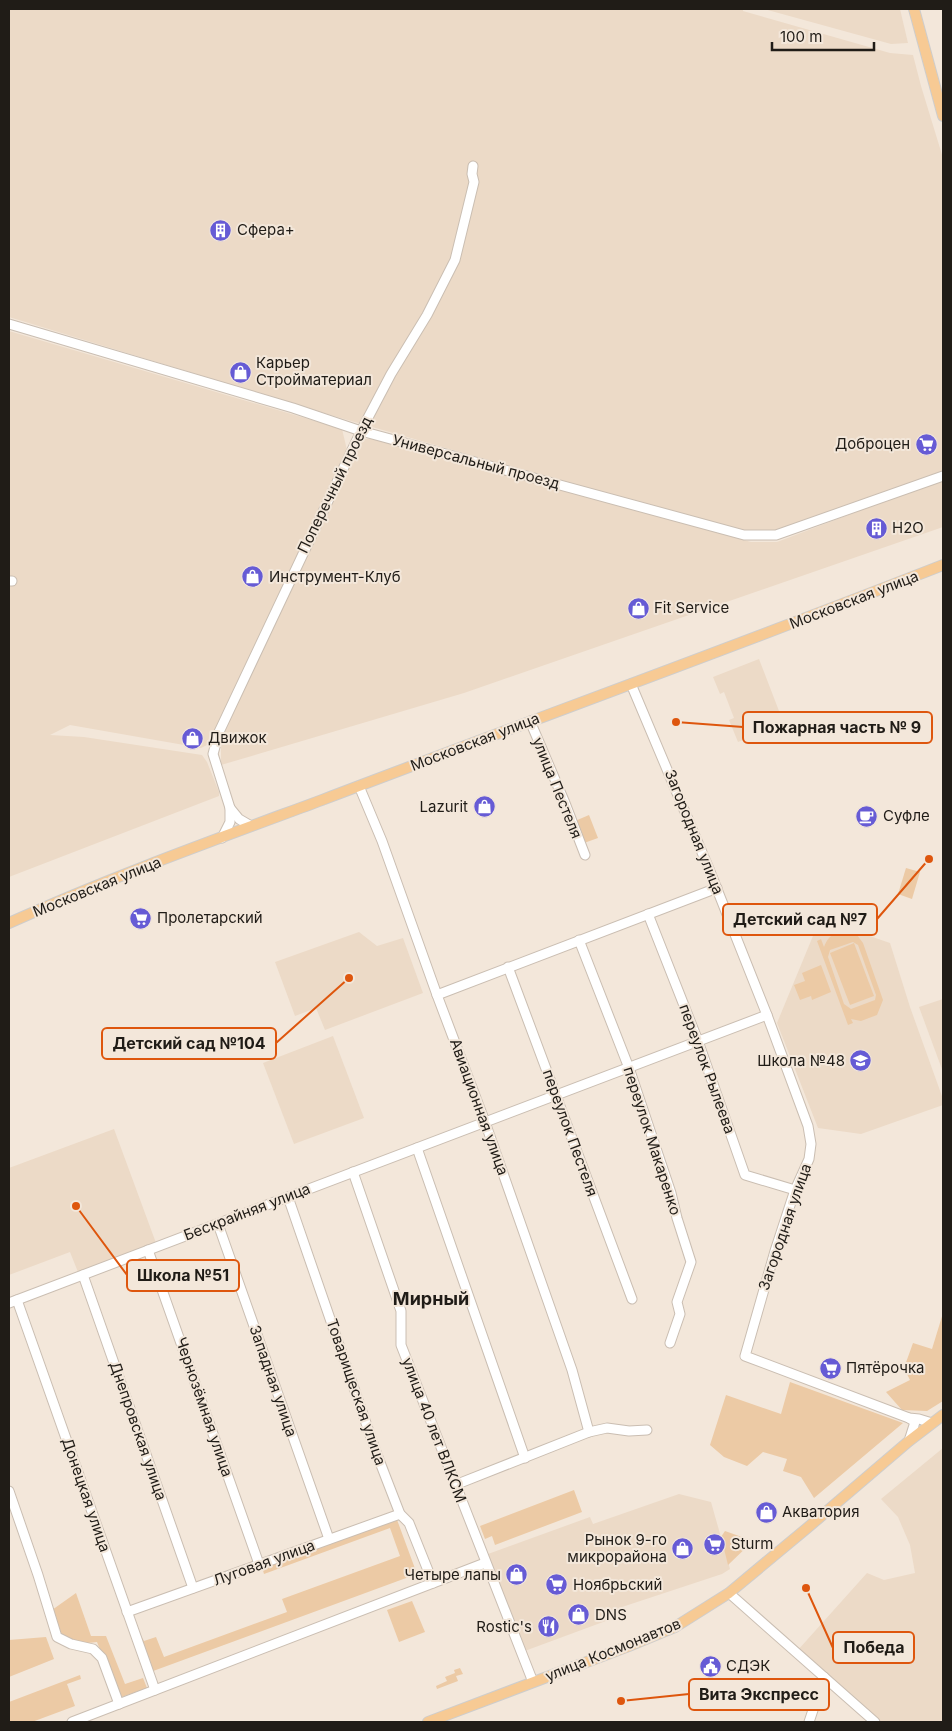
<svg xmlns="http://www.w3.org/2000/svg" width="952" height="1731" font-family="Inter,sans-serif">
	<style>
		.built { fill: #ecdac7 }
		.green { fill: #eccaa5; fill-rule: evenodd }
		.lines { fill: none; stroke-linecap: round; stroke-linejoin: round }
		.minor-casing { stroke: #cabeb2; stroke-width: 11 }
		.major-casing { stroke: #cecdcc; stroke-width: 12 }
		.minor { stroke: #fff; stroke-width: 9 }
		.major { stroke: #f7ca94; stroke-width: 10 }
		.labels { text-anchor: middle; stroke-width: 4; stroke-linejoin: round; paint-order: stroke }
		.poi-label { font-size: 15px; fill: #201c17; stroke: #f3e7da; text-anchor: start }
		.street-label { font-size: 15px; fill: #201c17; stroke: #f3e7da }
		.quarter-label { font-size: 18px; font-weight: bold; fill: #201c17; stroke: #f3e7da }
		.leader { fill: none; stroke: #de560d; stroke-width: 2 }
		.callout-dot { fill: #de560d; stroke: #f3e7da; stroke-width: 2 }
		.callout { fill: #f3e7da; stroke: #de560d; stroke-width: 2 }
		.callout-label { font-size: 16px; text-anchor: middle; font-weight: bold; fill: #201c17 }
	</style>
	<rect width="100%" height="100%" fill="#f3e7da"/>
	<g class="built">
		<path d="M9 9H743V11L890 53 913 55 921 86 943 158V472L791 529 759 533H744L344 419 9 317Z"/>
		<path d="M764 9H900L908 43 891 44Z"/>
		<path d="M9 331 342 429 347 450 209 744 201 748 70 725 50 735 84 737 202 755 207 762 219 792V796L9 877Z"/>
		<path d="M364 439H380L751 542H777L943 479V527L464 693 221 765V739L356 451Z"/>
		<path d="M759 659 784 724 738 742 729 720 734 718 724 692 720 694 713 677Z"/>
		<path d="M820 919 890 943 910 1007 943 1099V1105L861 1134 818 1128 777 1023Z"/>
		<path d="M359 932 377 946 403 938 423 993 325 1030 316 1008 295 1016 275 962Z"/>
		<path d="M943 999V1072L919 1007Z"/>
		<path d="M333 1036 364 1118 294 1144 263 1063Z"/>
		<path d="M114 1129 156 1243 78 1272 70 1252 9 1275V1168Z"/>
		<path d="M943 1448V1722H880L798 1650 867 1573 884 1580 915 1573 910 1545 898 1517 881 1499Z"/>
		<path d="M679 1494 711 1502 730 1569 722 1574 619 1608 622 1615 522 1652 488 1554 590 1517 593 1524Z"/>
	</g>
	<g class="green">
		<path d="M589 815 598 838 584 843 575 821Z"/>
		<path d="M906 868 920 872 912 899 898 894Z"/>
		<path d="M846 932 857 935 863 943 883 1000 877 1015 861 1021 851 1019 853 1023 848 1025 817 941 821 939 824 947C829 935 833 933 846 932ZM853 942 858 945 876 995 875 1000 851 1009 844 1004 828 957 830 950Z"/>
		<path d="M854 943 874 996 850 1005 830 953Z"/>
		<path d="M821 965 831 992 812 1000 811 996 800 1000 794 985 805 981 802 973Z"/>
		<path d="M943 1313V1401L927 1411 902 1410 886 1392 910 1380 904 1368 913 1343 932 1349Z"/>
		<path d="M790 1382 903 1423 814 1498 801 1477 783 1471 787 1459 763 1452 747 1466 724 1457 710 1445 726 1395 781 1414Z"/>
		<path d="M574 1490 582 1512 495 1545 492 1536 485 1539 480 1526Z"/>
		<path d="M396 1517 417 1574 145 1674 126 1621 131 1619 144 1641 156 1637 164 1657 287 1612 282 1599 400 1556 390 1528 264 1574 262 1567Z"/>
		<path d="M725 1531 753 1541 728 1565 721 1537Z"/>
		<path d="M76 1593 91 1636H106L125 1684 143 1678 147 1688 119 1698 97 1642 79 1644 60 1635 52 1610Z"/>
		<path d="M412 1601 425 1632 399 1642 387 1610Z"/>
		<path d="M46 1637 54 1659 9 1677V1640Z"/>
		<path d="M460 1668 463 1674 456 1676 458 1681 437 1689 436 1686 447 1681 445 1677 455 1673 454 1670Z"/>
		<path d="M80 1675 81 1679 67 1684 75 1706 32 1722H9V1702Z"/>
	</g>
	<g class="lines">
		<defs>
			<g id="minor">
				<path d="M9 324 293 408 361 431 744 535H776L943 476"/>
				<path d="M9 581H12"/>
				<path d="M631 684 709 869 767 1015 808 1126 811 1144 809 1159 795 1190 775 1251 745 1356 909 1418 919 1419 932 1423"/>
				<path d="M530 721 565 803 585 855"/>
				<path d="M359 786 382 841 437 995 485 1122 572 1370 589 1432"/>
				<path d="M230 808 239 819 251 826"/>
				<path d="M222 838 230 822V808L213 754 219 732 361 431 391 374 427 315 455 260 474 182 472 174 473 166"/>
				<path d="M648 914 698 1041 745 1175 795 1190"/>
				<path d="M579 940 629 1068 671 1193 677 1218 691 1262 677 1302 680 1314 670 1343"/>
				<path d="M508 967 632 1299"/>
				<path d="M437 995 717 888"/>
				<path d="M417 1148 525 1458"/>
				<path d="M353 1172 401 1311V1345L533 1682"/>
				<path d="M288 1197 376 1452 400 1514 409 1523 433 1583"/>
				<path d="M218 1224 329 1539"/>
				<path d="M148 1250 259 1564"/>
				<path d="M83 1275 193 1588"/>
				<path d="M17 1300 155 1690"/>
				<path d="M9 1303 767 1015"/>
				<path d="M909 1441 915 1422 909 1418"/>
				<path d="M455 1485 589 1432 607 1428 629 1431 647 1430"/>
				<path d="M9 1491 38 1575 57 1637 71 1644 93 1649 102 1658 119 1704"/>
				<path d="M729 1593 875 1722"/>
				<path d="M127 1612 400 1514"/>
				<path d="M72 1722 485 1563"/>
				<path d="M809 1722 824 1677"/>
			</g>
			<g id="major">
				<path d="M914 9 943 116"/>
				<path d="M9 923C111 877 217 839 322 800 529 721 737 646 943 565"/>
				<path d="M428 1722 629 1646 675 1627 729 1593 806 1529 909 1441 943 1415"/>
			</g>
		</defs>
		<use href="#minor" class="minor-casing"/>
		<use href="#major" class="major-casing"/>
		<use href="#minor" class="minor"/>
		<use href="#major" class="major"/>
	</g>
	<defs>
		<symbol id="building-disc" viewBox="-11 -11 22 22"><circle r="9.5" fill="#665bd5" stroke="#f3e7da"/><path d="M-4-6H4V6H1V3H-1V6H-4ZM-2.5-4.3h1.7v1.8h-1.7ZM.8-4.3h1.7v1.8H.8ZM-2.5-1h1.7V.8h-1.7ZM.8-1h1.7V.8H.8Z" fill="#fff"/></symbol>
		<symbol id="shop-disc" viewBox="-11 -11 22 22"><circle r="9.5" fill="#665bd5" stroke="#f3e7da"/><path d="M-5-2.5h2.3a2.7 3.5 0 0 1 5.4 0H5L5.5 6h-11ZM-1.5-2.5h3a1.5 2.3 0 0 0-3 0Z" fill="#fff"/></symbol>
		<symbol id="supermarket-disc" viewBox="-11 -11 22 22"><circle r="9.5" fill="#665bd5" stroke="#f3e7da"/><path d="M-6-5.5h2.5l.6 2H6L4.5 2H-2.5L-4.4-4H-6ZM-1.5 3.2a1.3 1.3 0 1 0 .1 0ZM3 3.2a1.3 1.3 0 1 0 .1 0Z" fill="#fff"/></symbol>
		<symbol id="cafe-disc" viewBox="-11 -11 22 22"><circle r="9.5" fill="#665bd5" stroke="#f3e7da"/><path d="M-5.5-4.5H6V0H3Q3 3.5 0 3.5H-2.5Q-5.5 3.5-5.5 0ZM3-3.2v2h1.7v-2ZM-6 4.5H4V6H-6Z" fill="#fff"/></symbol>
		<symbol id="school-disc" viewBox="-11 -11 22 22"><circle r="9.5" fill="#665bd5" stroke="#f3e7da"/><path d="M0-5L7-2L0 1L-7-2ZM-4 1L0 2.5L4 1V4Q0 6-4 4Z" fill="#fff"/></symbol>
		<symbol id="restaurant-disc" viewBox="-11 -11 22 22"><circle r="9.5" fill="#665bd5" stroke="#f3e7da"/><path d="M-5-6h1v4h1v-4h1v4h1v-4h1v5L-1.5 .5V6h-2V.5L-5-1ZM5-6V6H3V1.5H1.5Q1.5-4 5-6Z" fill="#fff"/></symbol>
		<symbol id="civic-disc" viewBox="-11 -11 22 22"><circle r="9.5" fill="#665bd5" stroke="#f3e7da"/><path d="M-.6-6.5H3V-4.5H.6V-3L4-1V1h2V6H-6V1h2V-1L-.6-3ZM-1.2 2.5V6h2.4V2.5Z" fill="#fff"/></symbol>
	</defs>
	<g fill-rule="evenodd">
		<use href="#building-disc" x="208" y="218" width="25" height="25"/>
		<use href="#shop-disc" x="228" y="360" width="25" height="25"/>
		<use href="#supermarket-disc" x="914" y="432" width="25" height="25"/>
		<use href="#building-disc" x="864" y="516" width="25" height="25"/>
		<use href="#shop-disc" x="240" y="564" width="25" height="25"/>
		<use href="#shop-disc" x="626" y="596" width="25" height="25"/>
		<use href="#shop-disc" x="180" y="726" width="25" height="25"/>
		<use href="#shop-disc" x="472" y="794" width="25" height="25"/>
		<use href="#cafe-disc" x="854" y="804" width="25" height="25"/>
		<use href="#supermarket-disc" x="128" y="906" width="25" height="25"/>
		<use href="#school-disc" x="848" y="1048" width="25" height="25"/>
		<use href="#supermarket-disc" x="818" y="1356" width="25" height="25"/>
		<use href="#shop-disc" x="754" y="1500" width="25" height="25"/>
		<use href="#supermarket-disc" x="702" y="1532" width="25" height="25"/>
		<use href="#shop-disc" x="670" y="1536" width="25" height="25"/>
		<use href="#shop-disc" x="504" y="1562" width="25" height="25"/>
		<use href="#supermarket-disc" x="544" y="1572" width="25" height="25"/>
		<use href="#shop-disc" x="566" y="1602" width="25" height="25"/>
		<use href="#restaurant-disc" x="536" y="1614" width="25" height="25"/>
		<use href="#civic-disc" x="698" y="1654" width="25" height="25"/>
	</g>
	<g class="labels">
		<g class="poi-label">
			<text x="237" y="235">Сфера+</text>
			<text x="256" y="368">Карьер<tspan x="256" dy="17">Стройматериал</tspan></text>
			<text x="910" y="449" text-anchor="end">Доброцен</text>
			<text x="892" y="533">Н2О</text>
			<text x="269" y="582">Инструмент-Клуб</text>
			<text x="654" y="613">Fit Service</text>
			<text x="208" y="743">Движок</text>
			<text x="468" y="812" text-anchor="end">Lazurit</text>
			<text x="883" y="821">Суфле</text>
			<text x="157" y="923">Пролетарский</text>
			<text x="845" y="1066" text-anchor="end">Школа №48</text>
			<text x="846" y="1373">Пятёрочка</text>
			<text x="782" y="1517">Акватория</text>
			<text x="667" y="1545" text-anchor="end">Рынок 9-го<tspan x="667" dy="17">микрорайона</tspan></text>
			<text x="731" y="1549">Sturm</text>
			<text x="501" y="1580" text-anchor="end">Четыре лапы</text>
			<text x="573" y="1590">Ноябрьский</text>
			<text x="595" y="1620">DNS</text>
			<text x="532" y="1632" text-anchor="end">Rostic's</text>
			<text x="726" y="1671">СДЭК</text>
		</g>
		<g class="street-label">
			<text transform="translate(476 462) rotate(15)" y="5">Универсальный проезд</text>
			<text transform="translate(335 485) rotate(-64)" y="5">Поперечный проезд</text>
			<text transform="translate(854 600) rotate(-21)" y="5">Московская улица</text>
			<text transform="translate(475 742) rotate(-21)" y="5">Московская улица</text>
			<text transform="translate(557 788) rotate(68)" y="5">улица Пестеля</text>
			<text transform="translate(694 832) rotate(68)" y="5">Загородная улица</text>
			<text transform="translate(97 887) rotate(-22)" y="5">Московская улица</text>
			<text transform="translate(707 1069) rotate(70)" y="5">переулок Рылеева</text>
			<text transform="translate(479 1107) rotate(70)" y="5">Авиационная улица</text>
			<text transform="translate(570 1133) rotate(70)" y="5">переулок Пестеля</text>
			<text transform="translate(652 1141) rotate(72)" y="5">переулок Макаренко</text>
			<text transform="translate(247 1212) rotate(-21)" y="5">Бескрайняя улица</text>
			<text transform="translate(785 1227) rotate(-71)" y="5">Загородная улица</text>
			<text transform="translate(273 1381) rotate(71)" y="5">Западная улица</text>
			<text transform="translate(356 1392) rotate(71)" y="5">Товарищеская улица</text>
			<text transform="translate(204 1407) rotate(71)" y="5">Чернозёмная улица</text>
			<text transform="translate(434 1430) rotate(69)" y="5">улица 40 лет ВЛКСМ</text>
			<text transform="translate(138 1431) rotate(71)" y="5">Днепровская улица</text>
			<text transform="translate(86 1495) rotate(71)" y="5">Донецкая улица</text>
			<text transform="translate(264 1563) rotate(-20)" y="5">Луговая улица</text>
			<text transform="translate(613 1650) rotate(-22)" y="5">улица Космонавтов</text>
		</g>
		<g class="quarter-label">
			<text x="431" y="1305">Мирный</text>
		</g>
	</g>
	<path class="leader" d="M676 722L743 727M929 859L877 919M349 978L276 1043M76 1206L127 1275M806 1588L833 1648M621 1701L689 1694"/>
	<g class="callout-dot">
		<circle cx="676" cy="722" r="5"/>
		<circle cx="929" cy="859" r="5"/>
		<circle cx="349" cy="978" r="5"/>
		<circle cx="76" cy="1206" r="5"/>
		<circle cx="806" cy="1588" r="5"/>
		<circle cx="621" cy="1701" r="5"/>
	</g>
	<g class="callout">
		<rect x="743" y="712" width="189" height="31" rx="5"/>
		<rect x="723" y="904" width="154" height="31" rx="5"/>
		<rect x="102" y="1028" width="174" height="31" rx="5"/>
		<rect x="127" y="1260" width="112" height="31" rx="5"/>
		<rect x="833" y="1632" width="81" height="31" rx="5"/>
		<rect x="689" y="1679" width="140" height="31" rx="5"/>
	</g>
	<g class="callout-label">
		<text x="837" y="733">Пожарная часть № 9</text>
		<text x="800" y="925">Детский сад №7</text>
		<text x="189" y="1049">Детский сад №104</text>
		<text x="183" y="1281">Школа №51</text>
		<text x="874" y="1653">Победа</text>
		<text x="759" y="1700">Вита Экспресс</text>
	</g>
	<rect width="952" height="1731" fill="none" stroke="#201c17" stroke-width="20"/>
	<path d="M772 42v8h102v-8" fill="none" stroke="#201c17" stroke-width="2.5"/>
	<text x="780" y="42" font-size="15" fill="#201c17" stroke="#f3e7da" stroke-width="4" paint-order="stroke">100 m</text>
</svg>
